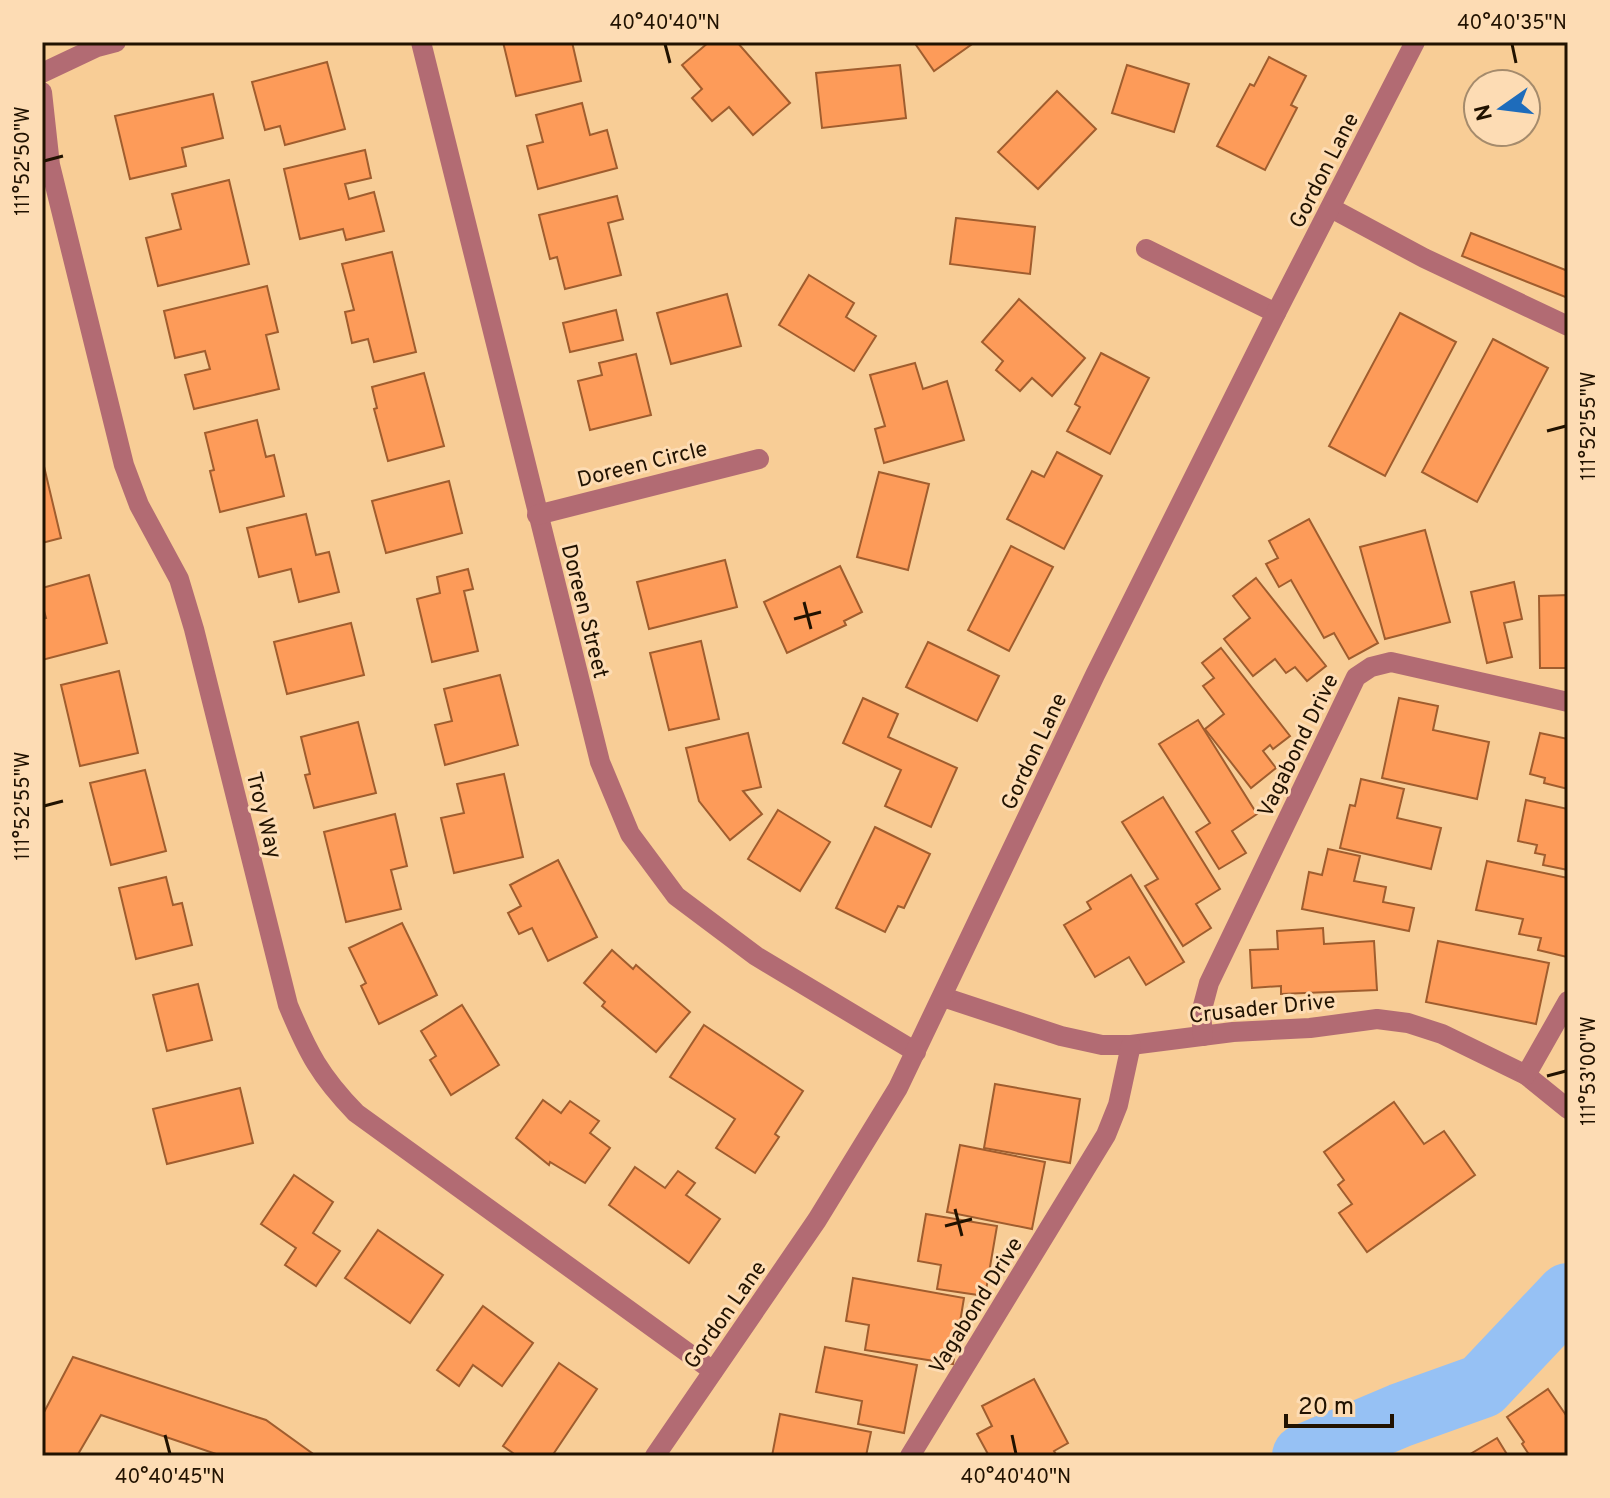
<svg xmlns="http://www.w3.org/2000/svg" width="1610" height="1498" font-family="Overpass,sans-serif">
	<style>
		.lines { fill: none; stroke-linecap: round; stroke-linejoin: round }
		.river { stroke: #96c1f4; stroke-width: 64 }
		.building { fill: #fd9b59; stroke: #a05d2e; stroke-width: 2 }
		.minor { stroke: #b26b73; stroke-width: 20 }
		.ticks { fill: none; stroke: #211200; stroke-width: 3 }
		.labels { text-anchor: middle; stroke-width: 6; stroke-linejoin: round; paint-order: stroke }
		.street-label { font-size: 22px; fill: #211200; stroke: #fddcb4 }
		.neatline { fill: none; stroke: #211200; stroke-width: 3 }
		.ticks-label { font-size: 20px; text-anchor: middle; fill: #211200 }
	</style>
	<rect width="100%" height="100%" fill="#f8cd96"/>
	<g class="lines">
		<path class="river" d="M1304 1456 1401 1415 1482 1386 1568 1295"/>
	</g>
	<g class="building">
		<path d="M503 42H572L581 81 516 96Z"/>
		<path d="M709 42H737L790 103 753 135 729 107 712 121 692 98 702 89 682 65Z"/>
		<path d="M914 42H975L934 71Z"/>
		<path d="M1269 57 1306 76 1291 105 1297 108 1265 170 1217 146 1250 84 1254 86Z"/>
		<path d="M327 62 345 129 285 145 280 126 265 130 252 82Z"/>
		<path d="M900 65 906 118 822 128 816 73Z"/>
		<path d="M1127 65 1189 84 1174 132 1112 113Z"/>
		<path d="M1057 91 1096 129 1038 189 998 152Z"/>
		<path d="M213 94 223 138 182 148 186 166 130 179 115 116Z"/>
		<path d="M582 103 590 135 607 130 617 168 538 189 527 146 543 142 536 115Z"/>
		<path d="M365 150 371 178 345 184 349 199 374 192 384 231 346 240 343 229 300 239 284 169Z"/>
		<path d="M229 180 249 264 158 286 146 238 181 229 172 194Z"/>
		<path d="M617 196 623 219 608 223 621 275 565 289 557 257 550 259 539 215Z"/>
		<path d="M956 218 1035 227 1030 274 950 264Z"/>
		<path d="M1471 233 1568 271V298L1462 256Z"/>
		<path d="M392 252 416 352 374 362 368 339 352 343 345 312 354 310 342 264Z"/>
		<path d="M809 275 854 303 846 317 876 336 854 371 779 325Z"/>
		<path d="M267 286 278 332 266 335 279 389 194 409 185 375 210 369 205 351 175 358 164 311Z"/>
		<path d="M727 294 741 346 671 364 657 313Z"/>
		<path d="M1019 299 1085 358 1052 396 1032 378 1020 391 996 370 1003 361 982 342Z"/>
		<path d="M616 310 623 340 570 352 563 323Z"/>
		<path d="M1400 313 1456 342 1385 476 1329 446Z"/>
		<path d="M1493 339 1548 368 1477 502 1422 472Z"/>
		<path d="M1101 353 1149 378 1110 454 1067 431 1080 407 1075 404Z"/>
		<path d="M636 354 651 415 590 430 578 381 602 375 599 363Z"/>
		<path d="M915 363 923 389 947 381 964 440 884 463 875 429 885 426 870 375Z"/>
		<path d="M424 373 444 446 388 461 374 409 377 408 372 387Z"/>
		<path d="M257 420 266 457 274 455 284 496 220 512 210 471 214 470 205 433Z"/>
		<path d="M1057 452 1102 476 1064 549 1007 519 1032 471 1044 477Z"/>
		<path d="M42 458 61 538 42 543Z"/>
		<path d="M879 472 929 484 908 570 857 557Z"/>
		<path d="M449 481 462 533 386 553 372 501Z"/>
		<path d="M306 514 316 555 329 552 339 592 299 602 291 569 259 577 247 528Z"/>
		<path d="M1309 519 1378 643 1349 659 1334 633 1324 638 1291 580 1279 587 1266 564 1278 558 1269 541Z"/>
		<path d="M1425 530 1450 622 1385 639 1360 547Z"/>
		<path d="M1011 546 1053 567 1009 651 968 630Z"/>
		<path d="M725 560 737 607 649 629 637 582Z"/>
		<path d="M840 566 862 612 844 621 846 625 787 653 764 602Z"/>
		<path d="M468 569 473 589 464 591 478 651 432 662 417 599 440 593 437 577Z"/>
		<path d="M89 575 107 643 42 660V619L46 618 42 604V588Z"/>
		<path d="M1256 578 1326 666 1307 681 1295 667 1286 673 1275 659 1253 676 1224 639 1250 618 1233 596Z"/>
		<path d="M1514 582 1522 619 1504 623 1512 657 1487 663 1471 592Z"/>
		<path d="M1568 595V668H1540L1539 596Z"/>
		<path d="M351 623 364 675 287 694 274 642Z"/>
		<path d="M701 641 719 719 669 730 650 653Z"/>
		<path d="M928 642 999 676 977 721 906 687Z"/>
		<path d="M1221 648 1290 736 1273 749 1270 745 1263 751 1276 768 1251 788 1205 729 1224 714 1203 686 1214 678 1202 663Z"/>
		<path d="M119 671 138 753 80 766 61 685Z"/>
		<path d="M500 675 518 745 445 765 435 725 452 721 444 689Z"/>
		<path d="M863 698 898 714 888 737 957 768 931 827 885 806 901 770 843 743Z"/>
		<path d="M1399 698 1438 706 1433 730 1489 742 1477 799 1382 778Z"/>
		<path d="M1198 720 1257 814 1232 831 1246 853 1219 869 1196 832 1210 823 1159 744Z"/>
		<path d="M358 722 376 793 314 808 305 775 310 774 301 737Z"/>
		<path d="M748 733 761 787 743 791 762 814 730 840 699 801 686 748Z"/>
		<path d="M1540 733 1568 739V789L1544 783 1545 778 1530 774Z"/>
		<path d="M145 770 166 851 111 865 90 783Z"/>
		<path d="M504 774 523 857 454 873 441 818 464 813 457 784Z"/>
		<path d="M1361 779 1404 789 1397 818 1441 828 1431 869 1340 848 1350 805 1355 806Z"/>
		<path d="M1163 797 1220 889 1196 904 1211 928 1183 946 1145 886 1158 879 1122 822Z"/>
		<path d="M1526 800 1568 809V870L1543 865 1545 855 1535 853 1537 845 1518 841Z"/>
		<path d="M778 810 830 842 800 891 748 859Z"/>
		<path d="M395 814 407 866 391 870 401 909 346 922 324 832Z"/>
		<path d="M875 827 930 854 904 908 898 906 885 932 836 908Z"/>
		<path d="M1328 849 1360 856 1354 881 1386 887 1383 902 1414 908 1409 931 1302 909 1309 872 1322 875Z"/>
		<path d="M558 860 597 937 548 961 532 928 519 934 508 913 521 906 510 885Z"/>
		<path d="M1487 861 1568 878 1567 957 1538 950 1541 938 1519 934 1523 919 1476 910Z"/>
		<path d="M1131 875 1184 962 1146 985 1129 957 1095 977 1064 925 1091 909 1087 902Z"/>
		<path d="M166 877 173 905 182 903 192 945 136 959 119 888Z"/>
		<path d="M402 923 437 995 379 1024 361 986 366 983 349 948Z"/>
		<path d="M1323 928 1324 944 1374 941 1377 990 1281 994V986L1252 988 1250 950 1278 949 1277 931Z"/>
		<path d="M1438 941 1549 963 1536 1024 1426 1002Z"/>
		<path d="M612 950 633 969 636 965 690 1012 656 1052 602 1006 605 1002 584 983Z"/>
		<path d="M198 984 212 1040 167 1051 153 995Z"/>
		<path d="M462 1005 499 1065 451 1095 430 1060 436 1056 421 1031Z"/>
		<path d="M704 1025 803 1091 775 1134 779 1137 755 1173 716 1148 735 1119 670 1077Z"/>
		<path d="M995 1084 1080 1099 1070 1163 984 1148Z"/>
		<path d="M240 1088 253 1143 167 1164 153 1109Z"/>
		<path d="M543 1100 561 1113 570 1101 599 1121 590 1133 610 1148 585 1183 550 1162 549 1165 516 1138Z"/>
		<path d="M1394 1102 1424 1144 1444 1131 1475 1175 1367 1252 1339 1213 1352 1204 1338 1185 1344 1180 1324 1152Z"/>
		<path d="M960 1145 1045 1162 1032 1229 947 1212Z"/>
		<path d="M635 1167 665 1188 678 1171 695 1183 686 1195 720 1219 689 1263 609 1205Z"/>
		<path d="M294 1175 333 1202 313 1233 340 1251 316 1286 285 1265 296 1248 261 1224Z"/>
		<path d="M926 1214 997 1226 985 1296 937 1289 941 1265 918 1261Z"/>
		<path d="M378 1230 443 1275 410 1323 345 1278Z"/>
		<path d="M853 1278 964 1298 953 1364 865 1350 869 1325 846 1321Z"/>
		<path d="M483 1306 533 1343 502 1386 473 1365 459 1386 437 1370Z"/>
		<path d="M825 1347 917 1365 904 1433 858 1424 862 1401 816 1392Z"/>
		<path d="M73 1357 266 1420 316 1456H222L101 1415 77 1456H42V1416Z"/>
		<path d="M559 1363 597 1389 552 1456H517L503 1446Z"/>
		<path d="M1034 1379 1068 1443 1054 1451 1057 1456H989L977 1434 992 1426 982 1406Z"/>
		<path d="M1548 1389 1568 1418V1456H1530L1522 1444 1524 1442 1507 1417Z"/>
		<path d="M780 1414 871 1432 866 1456H772Z"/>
		<path d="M1497 1438 1508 1456H1467Z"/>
	</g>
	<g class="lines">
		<g class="minor">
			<path d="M421 42 600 762 630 834 676 896 756 956 916 1052"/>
			<path d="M42 73 97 47 116 42"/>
			<path d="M42 92 50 165 124 465 139 505 179 579 194 629 288 1005C308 1053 320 1076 356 1113L713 1371"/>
			<path d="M1331 208 1424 258 1568 326"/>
			<path d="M1146 249 1276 313"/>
			<path d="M537 515 759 459"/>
			<path d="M943 997 1061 1036 1102 1045H1131L1233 1032 1310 1028 1377 1019 1408 1023 1442 1034 1526 1075 1568 1109"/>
			<path d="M1203 1036 1201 1013 1209 983 1356 677 1371 667 1391 662 1568 702"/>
			<path d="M1526 1075 1568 1001"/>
			<path d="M655 1456 817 1220 898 1088 1095 675 1276 313 1415 42"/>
			<path d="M910 1456 1106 1135 1118 1105 1131 1045"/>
		</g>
	</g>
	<path class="ticks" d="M665 44 670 63M1512 44 1516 63M44 161 63 156M1547 431 1566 426M804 602 811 629M794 619 821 612M44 806 63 801M1547 1076 1566 1071M955 1209 962 1236M945 1226 972 1219M165 1435 170 1454M1012 1435 1016 1454"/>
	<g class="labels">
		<g class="street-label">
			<text transform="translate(1323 170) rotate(-63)" y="8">Gordon Lane</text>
			<text transform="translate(642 463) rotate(-14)" y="8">Doreen Circle</text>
			<text transform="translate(586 611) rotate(76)" y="8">Doreen Street</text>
			<text transform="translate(1297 745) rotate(-64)" y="8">Vagabond Drive</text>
			<text transform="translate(1033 751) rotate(-65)" y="8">Gordon Lane</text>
			<text transform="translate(265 815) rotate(76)" y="8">Troy Way</text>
			<text transform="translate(1262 1007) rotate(-6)" y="8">Crusader Drive</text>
			<text transform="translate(975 1305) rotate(-58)" y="8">Vagabond Drive</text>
			<text transform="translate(724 1314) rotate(-55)" y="8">Gordon Lane</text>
		</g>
	</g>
	<rect width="1610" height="1498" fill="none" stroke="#fddcb4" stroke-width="88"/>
	<g transform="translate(1502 108) rotate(256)"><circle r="38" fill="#fddcb4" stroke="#a58b6c" stroke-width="2"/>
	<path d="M0-6L14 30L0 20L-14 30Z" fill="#1e6cbb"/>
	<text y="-12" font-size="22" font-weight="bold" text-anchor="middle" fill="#211200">N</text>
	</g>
	<path d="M1286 1414v12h106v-12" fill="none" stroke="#211200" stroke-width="4"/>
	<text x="1298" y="1414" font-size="24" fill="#211200" stroke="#fddcb4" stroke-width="6" paint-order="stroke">20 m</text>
	<rect x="44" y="44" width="1522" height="1410" class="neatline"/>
	<g class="ticks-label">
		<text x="665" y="29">40°40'40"N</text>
		<text x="1512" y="29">40°40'35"N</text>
		<text transform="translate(22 161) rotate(-90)" y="7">111°52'50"W</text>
		<text transform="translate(1588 426) rotate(-90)" y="7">111°52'55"W</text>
		<text transform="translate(22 806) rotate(-90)" y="7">111°52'55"W</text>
		<text transform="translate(1588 1071) rotate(-90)" y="7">111°53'00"W</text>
		<text x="170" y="1483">40°40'45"N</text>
		<text x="1016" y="1483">40°40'40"N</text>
	</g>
</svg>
